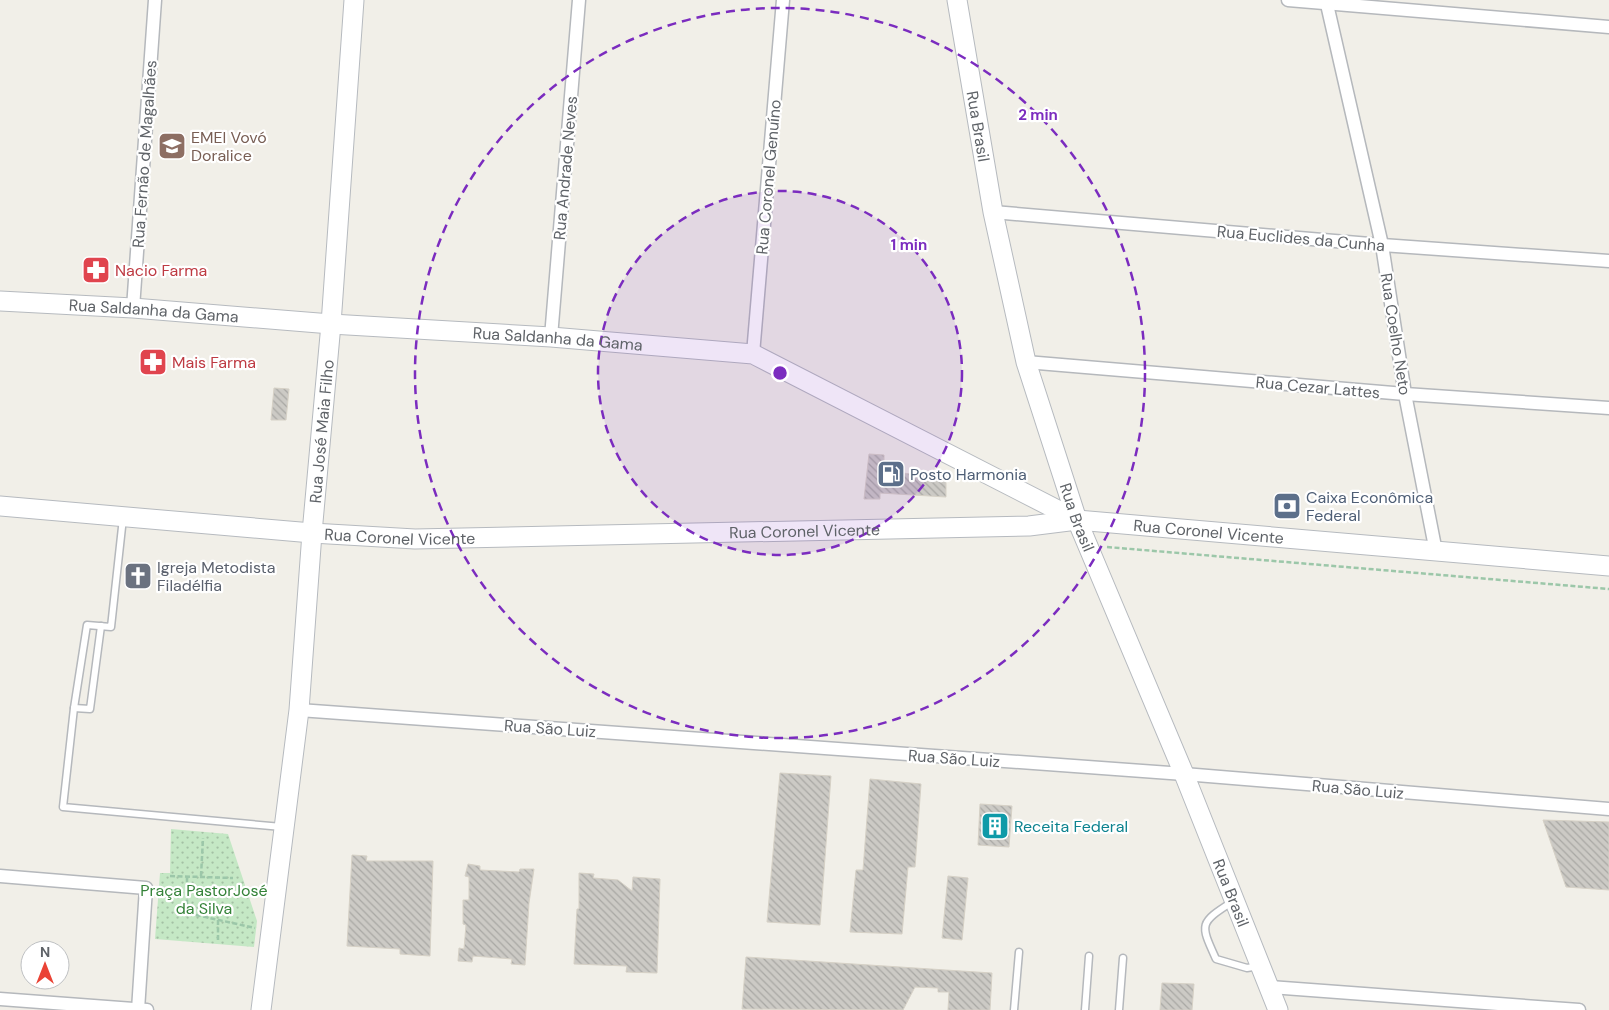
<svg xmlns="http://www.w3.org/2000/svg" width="1609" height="1010" font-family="'DM Sans',sans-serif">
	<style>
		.park { fill: url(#park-dots) }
		.building { fill: url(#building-back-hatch); stroke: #d6d1c6 }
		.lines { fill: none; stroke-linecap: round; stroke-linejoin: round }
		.lane-casing { stroke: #b5b8bc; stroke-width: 9 }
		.street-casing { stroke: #b5b8bc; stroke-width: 15 }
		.secondary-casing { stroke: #b6babf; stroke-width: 21 }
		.path { stroke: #9cc7a9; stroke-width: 2.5; stroke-dasharray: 5 2.5; stroke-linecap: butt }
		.lane { stroke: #fff; stroke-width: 6 }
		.street { stroke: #fff; stroke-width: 12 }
		.secondary { stroke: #fff; stroke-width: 19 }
		.ring { fill: none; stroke: #7b2cbf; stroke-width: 2.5; stroke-dasharray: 9 6 }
		.labels { text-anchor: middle; stroke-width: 4.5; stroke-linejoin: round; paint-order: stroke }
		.street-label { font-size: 16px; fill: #5f6368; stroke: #fff }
		.education-label { font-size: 16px; fill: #785e54; stroke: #fff; text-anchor: start }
		.health-label { font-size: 16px; fill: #be3a42; stroke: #fff; text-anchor: start }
		.service-label { font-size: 16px; fill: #4e5e75; stroke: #fff; text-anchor: start }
		.worship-label { font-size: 16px; fill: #5b616d; stroke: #fff; text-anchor: start }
		.culture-label { font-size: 16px; fill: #0d838f; stroke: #fff; text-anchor: start }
		.park-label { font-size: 16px; fill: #348238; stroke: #fff }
		.centre { fill: #7b2cbf; stroke: #fff; stroke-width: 2.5 }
		.ring-label { font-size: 15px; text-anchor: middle; font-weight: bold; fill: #7b2cbf; stroke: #fff; stroke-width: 4.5; stroke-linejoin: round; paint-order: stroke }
	</style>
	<defs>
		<pattern id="park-dots" width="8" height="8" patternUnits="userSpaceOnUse" patternTransform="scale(1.25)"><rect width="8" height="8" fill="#c5e8c5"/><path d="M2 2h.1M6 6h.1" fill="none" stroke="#a3c0a4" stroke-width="1.8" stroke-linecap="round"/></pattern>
		<pattern id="building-back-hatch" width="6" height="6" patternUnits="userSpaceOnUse" patternTransform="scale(1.25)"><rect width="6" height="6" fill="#cccac5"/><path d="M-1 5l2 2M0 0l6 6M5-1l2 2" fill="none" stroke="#a9a8a4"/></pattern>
	</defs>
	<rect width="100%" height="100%" fill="#f1efe8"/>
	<path class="park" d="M171 829 228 834 257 921 254 947 155 939 160 873H170Z"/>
	<g class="building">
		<path d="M274 388 289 389 286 420H271Z"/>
		<path d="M869 454 884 455V472L946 476V497L880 493V499H864Z"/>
		<path d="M780 773 831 776 820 925 767 922Z"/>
		<path d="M870 779 921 784 915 867H908L902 934 850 932 856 870H863Z"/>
		<path d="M980 804 1012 806 1009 847 978 845Z"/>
		<path d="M1543 820 1609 822V890L1566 887Z"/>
		<path d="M352 855 367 856 366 861H433L430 956 400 954V949L347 946Z"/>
		<path d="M468 864 480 866V870L519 872 520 869H534L529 903 525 965 511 964 512 959 473 956 472 962 458 961 459 948 464 949 466 925 463 924V900H469V877L465 876Z"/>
		<path d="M579 873 594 874 593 878 618 880 632 891 633 877 660 879 657 973 626 972 627 966 574 964 577 909H579Z"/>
		<path d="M948 876 968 878 962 940 942 938Z"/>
		<path d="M746 957 992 973 990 1010H948L949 992H938V988L915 987 903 1010 742 1009Z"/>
		<path d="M1162 983 1194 984 1192 1010H1160Z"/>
	</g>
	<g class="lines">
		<defs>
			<g id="lane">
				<path d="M123 518 111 627 87 625 74 708 63 807 282 827"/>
				<path d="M74 708 90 709 101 626"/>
				<path d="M1232 902C1199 923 1200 924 1216 959L1247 968 1259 966"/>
				<path d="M1014 1010 1019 952"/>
				<path d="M1085 1010 1089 956"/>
				<path d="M1119 1010 1123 958"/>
			</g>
			<g id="street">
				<path d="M1288 0 1609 27"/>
				<path d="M1326 0 1382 245 1405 394 1436 552"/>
				<path d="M993 212 1382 245 1609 261"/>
				<path d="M133 308 155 0"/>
				<path d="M551 337 579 0"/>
				<path d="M753 354 783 0"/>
				<path d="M1026 362 1405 394 1609 408"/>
				<path d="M299 710 1184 774 1609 809"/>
				<path d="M0 876 146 888 138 1010"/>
				<path d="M1270 987 1579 1010"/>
				<path d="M0 999 147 1010"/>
			</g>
			<g id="secondary">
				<path id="s1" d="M957 0 993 212 1026 362 1077 520 1184 774 1278 1010"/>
				<path id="s2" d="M0 301 133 308 331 324 551 337 753 354 1077 520"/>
				<path id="s3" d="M0 506 312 533 415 539 1029 526 1077 520 1609 566"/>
				<path id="s4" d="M261 1010 299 710 312 533 331 324 354 0"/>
			</g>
		</defs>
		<use href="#lane" class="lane-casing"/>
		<use href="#street" class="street-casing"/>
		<use href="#secondary" class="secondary-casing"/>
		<g class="path">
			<path d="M1107 547 1609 589"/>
			<path d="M170 876 233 878"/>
			<path d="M201 876 203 838"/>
			<path d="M187 877V913L255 928"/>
			<path d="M218 920V941"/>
		</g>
		<use href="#lane" class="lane"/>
		<use href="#street" class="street"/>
		<use href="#secondary" class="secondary"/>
	</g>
	<circle cx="780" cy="373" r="182" fill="#7b2cbf" fill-opacity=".12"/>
	<g class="ring">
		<circle cx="780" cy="373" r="182"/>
		<circle cx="780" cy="373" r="365"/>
	</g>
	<defs>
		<symbol id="school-square" viewBox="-11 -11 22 22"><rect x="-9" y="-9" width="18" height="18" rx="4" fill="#8d6e63" stroke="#fff"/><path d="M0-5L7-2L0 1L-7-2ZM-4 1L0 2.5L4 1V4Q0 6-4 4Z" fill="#fff"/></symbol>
		<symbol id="pharmacy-square" viewBox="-11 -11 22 22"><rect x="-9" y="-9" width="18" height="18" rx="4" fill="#e0444e" stroke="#fff"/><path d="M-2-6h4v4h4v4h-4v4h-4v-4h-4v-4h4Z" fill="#fff"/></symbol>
		<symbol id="fuel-square" viewBox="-11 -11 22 22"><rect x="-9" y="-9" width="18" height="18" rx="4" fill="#5c6f8a" stroke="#fff"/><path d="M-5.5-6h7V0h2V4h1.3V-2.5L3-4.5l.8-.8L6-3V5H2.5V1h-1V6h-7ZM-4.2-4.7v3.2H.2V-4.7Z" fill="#fff"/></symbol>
		<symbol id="bank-square" viewBox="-11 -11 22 22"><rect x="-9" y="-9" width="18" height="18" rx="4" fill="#5c6f8a" stroke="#fff"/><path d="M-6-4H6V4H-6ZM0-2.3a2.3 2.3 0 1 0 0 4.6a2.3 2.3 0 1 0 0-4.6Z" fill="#fff"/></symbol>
		<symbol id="church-square" viewBox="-11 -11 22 22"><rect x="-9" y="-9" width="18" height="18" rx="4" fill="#6b7280" stroke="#fff"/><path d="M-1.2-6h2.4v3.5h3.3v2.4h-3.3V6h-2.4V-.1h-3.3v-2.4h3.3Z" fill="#fff"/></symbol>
		<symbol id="building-square" viewBox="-11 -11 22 22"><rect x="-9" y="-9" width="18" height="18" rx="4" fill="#0f9aa8" stroke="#fff"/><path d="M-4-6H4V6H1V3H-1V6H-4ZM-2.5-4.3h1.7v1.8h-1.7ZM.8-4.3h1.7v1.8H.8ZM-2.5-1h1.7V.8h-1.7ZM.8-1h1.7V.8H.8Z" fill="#fff"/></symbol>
	</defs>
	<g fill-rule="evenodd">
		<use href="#school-square" x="156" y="130" width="32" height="32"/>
		<use href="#pharmacy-square" x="80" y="254" width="32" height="32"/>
		<use href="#pharmacy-square" x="137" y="346" width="32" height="32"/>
		<use href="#fuel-square" x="875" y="458" width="32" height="32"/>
		<use href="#bank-square" x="1271" y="490" width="32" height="32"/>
		<use href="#church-square" x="122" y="560" width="32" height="32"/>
		<use href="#building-square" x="979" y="810" width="32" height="32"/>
	</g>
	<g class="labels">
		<g class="street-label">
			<text dy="6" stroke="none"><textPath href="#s1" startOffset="128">Rua Brasil</textPath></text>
			<text transform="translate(144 154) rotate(-86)" y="6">Rua Fernão de Magalhães</text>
			<text transform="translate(565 168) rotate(-85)" y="6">Rua Andrade Neves</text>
			<text transform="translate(768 177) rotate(-85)" y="6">Rua Coronel Genuíno</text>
			<text transform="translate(1301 238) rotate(5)" y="6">Rua Euclides da Cunha</text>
			<text dy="6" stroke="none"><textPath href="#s2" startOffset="154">Rua Saldanha da Gama</textPath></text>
			<text transform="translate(1396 334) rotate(81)" y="6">Rua Coelho Neto</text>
			<text dy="6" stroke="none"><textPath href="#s2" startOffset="559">Rua Saldanha da Gama</textPath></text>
			<text transform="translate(1318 387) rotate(5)" y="6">Rua Cezar Lattes</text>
			<text dy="6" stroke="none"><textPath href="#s4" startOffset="582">Rua José Maia Filho</textPath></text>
			<text dy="6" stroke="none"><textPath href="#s1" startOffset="532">Rua Brasil</textPath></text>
			<text dy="6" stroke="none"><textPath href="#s3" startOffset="806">Rua Coronel Vicente</textPath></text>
			<text dy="6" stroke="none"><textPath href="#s3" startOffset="1211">Rua Coronel Vicente</textPath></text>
			<text dy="6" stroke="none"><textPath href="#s3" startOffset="401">Rua Coronel Vicente</textPath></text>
			<text transform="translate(550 728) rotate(4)" y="6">Rua São Luiz</text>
			<text transform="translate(954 758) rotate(4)" y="6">Rua São Luiz</text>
			<text transform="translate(1358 789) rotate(5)" y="6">Rua São Luiz</text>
			<text dy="6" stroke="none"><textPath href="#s1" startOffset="938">Rua Brasil</textPath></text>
		</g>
		<g class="education-label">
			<text x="191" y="143">EMEI Vovó<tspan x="191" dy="18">Doralice</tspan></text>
		</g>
		<g class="health-label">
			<text x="115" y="276">Nacio Farma</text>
			<text x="172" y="368">Mais Farma</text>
		</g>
		<g class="service-label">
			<text x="910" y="480">Posto Harmonia</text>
			<text x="1306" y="503">Caixa Econômica<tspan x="1306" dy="18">Federal</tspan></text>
		</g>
		<g class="worship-label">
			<text x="157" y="573">Igreja Metodista<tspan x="157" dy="18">Filadélfia</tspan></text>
		</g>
		<g class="culture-label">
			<text x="1014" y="832">Receita Federal</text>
		</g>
		<g class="park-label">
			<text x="204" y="896">Praça PastorJosé<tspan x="204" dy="18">da Silva</tspan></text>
		</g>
	</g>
	<circle cx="780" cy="373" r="8" class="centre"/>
	<g class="ring-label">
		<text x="1038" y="120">2 min</text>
		<text x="909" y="250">1 min</text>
	</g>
	<g transform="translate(45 965)"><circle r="24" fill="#ffffff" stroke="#bfc1c3"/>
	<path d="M0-4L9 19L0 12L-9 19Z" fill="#ea4335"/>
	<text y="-8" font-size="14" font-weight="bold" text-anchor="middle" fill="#5f6368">N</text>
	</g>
</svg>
